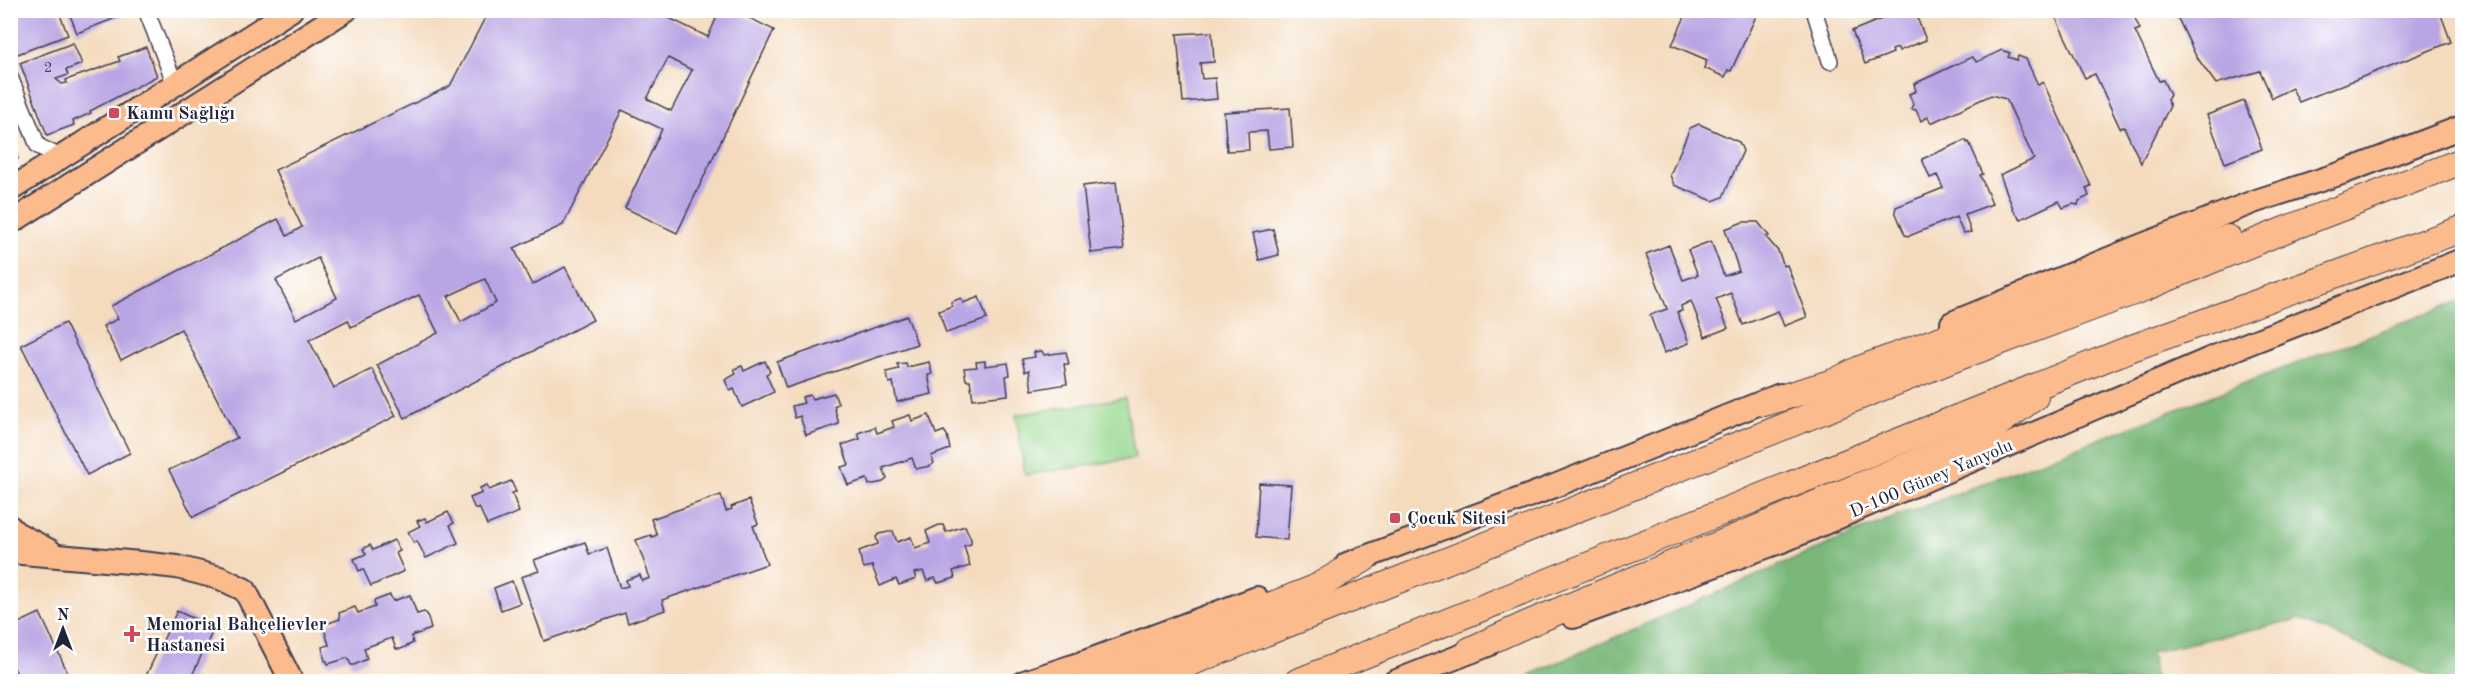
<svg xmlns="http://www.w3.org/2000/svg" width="2473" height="692" font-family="'Old Standard TT',serif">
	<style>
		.green { fill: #97d88e; stroke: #5c7d64; stroke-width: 1.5 }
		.forest { fill: #79b879; stroke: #4e6d5a; stroke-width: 1.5 }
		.building { fill: #baa5e4; fill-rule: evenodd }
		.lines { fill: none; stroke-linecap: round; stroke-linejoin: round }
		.street-casing { stroke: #423e4f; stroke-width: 18 }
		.primary-casing { stroke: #423e4f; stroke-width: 26 }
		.highway-casing { stroke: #423e4f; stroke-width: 28 }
		.street { stroke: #fff; stroke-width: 15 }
		.primary { stroke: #fbbb8d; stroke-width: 22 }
		.highway { stroke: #fbbb8d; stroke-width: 26 }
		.poi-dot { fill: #d1495b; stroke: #fff; stroke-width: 2 }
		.labels { text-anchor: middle; stroke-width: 5; stroke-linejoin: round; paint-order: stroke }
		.number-label { font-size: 15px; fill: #484365 }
		.poi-label { font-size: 18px; font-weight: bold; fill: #22223b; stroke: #fff; text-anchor: start }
		.street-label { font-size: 18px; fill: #22223b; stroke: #fff }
	</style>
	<rect width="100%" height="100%" fill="#fff"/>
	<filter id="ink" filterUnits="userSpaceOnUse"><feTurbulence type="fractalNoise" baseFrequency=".0167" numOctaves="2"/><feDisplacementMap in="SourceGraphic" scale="12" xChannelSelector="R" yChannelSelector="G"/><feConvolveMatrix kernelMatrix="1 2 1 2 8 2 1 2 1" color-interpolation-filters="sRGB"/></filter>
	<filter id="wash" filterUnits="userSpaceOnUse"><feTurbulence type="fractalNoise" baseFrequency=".008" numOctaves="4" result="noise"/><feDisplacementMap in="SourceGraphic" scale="24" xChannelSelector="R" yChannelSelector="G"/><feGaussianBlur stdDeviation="1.35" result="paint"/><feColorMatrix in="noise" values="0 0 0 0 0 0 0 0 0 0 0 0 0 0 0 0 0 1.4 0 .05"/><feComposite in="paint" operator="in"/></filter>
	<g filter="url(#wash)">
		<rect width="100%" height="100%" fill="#f4dbbe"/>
		<path class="green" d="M1125 398 1135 458 1025 475 1016 415Z"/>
		<path class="forest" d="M2462 300V681H2442L2299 619 2151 652 2156 681H1531L1529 675 1859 531Z"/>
		<g id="blocks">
			<g class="building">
				<path d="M10 10H58L68 35 15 55 10 43Z"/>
				<path d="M68 10H134V11L77 33Z"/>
				<path d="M489 10H673L669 18 708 37 720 10H733L774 30 677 233 625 208 662 129 622 110 563 225 514 248 532 285 565 267 593 320 405 418 377 365 438 333 419 295 351 327 348 320 309 340 334 388 372 369 396 416 193 517 169 470 237 438 181 329 121 360 103 326 118 319 111 306 278 219 287 236 302 227 275 170 450 86ZM668 58 692 70 671 111 647 99ZM318 258 337 298 296 319 276 280ZM485 279 496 303 461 322 448 296Z"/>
				<path d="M1688 10H1743L1756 16 1731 71 1728 70 1725 77 1704 68 1707 60 1672 45Z"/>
				<path d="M1904 10H1914L1926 40 1899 51 1898 48 1892 50 1893 53 1865 64 1852 31Z"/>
				<path d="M2052 10H2131L2140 29 2135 31 2159 81 2163 80 2170 95 2167 100 2170 106 2141 163 2124 127 2120 128 2095 74 2085 78Z"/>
				<path d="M2174 10H2452L2441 15 2451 42 2299 102 2292 88 2272 98 2260 71 2216 84 2196 56Z"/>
				<path d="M1212 32 1214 62 1200 63 1202 79 1215 78 1217 99 1183 102 1177 34Z"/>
				<path d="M73 43 82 64 66 70 68 75 56 79 62 84 67 83 66 80 120 61 118 57 146 47 157 76 90 111 91 113 73 121 74 125 47 135 20 63Z"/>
				<path d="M2002 50 2010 53 2008 57 2017 60 2018 56 2026 59 2038 85 2043 82 2091 186 2086 188 2089 196 2079 201 2078 205 2073 204 2063 208 2059 201 2021 219 2014 211 2000 175 2034 159 2006 99 1991 95 1931 123 1928 117 1921 121 1916 110 1911 109 1913 104 1909 94 1916 91 1914 84 1972 57 1977 62Z"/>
				<path d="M2244 101 2262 149 2225 163 2207 115Z"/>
				<path d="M1290 108 1293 147 1269 149 1267 131 1248 132 1249 150 1227 151 1224 112Z"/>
				<path d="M1699 124 1739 142 1743 151 1723 197 1713 201 1674 185 1670 175 1690 128Z"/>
				<path d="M11 137 18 159 10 163V138Z"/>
				<path d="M1966 140 1967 143 1969 142 1983 174 1980 175 1992 204 1965 214 1971 232 1963 233 1956 217 1909 236 1905 235 1895 211 1896 207 1943 188 1937 175 1930 178 1922 159Z"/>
				<path d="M1116 182 1124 249 1091 253 1083 186Z"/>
				<path d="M1743 222H1758L1769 236 1766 237 1778 251 1784 266 1787 265 1807 317 1784 326 1778 311 1743 325 1731 293 1716 299 1728 328 1705 337 1691 301 1681 306 1682 311 1677 312 1689 343 1664 353 1650 315 1667 309 1646 254 1669 245 1683 280 1698 275 1688 250 1711 241 1724 276 1739 271 1725 229Z"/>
				<path d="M1273 229 1279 255 1259 260 1253 233Z"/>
				<path d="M979 297 987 319 946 333 939 311 952 306 951 302 961 298 963 303Z"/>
				<path d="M907 316 917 344 786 388 777 362Z"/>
				<path d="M65 323 130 453 87 475 21 345Z"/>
				<path d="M1042 351 1044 355 1066 352 1069 364H1064L1067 384 1032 390 1029 370 1025 372 1022 359 1035 357 1034 352Z"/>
				<path d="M765 361 770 372 766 374 774 392 742 407 734 389 730 391 725 380 736 374 734 369 742 366 744 371Z"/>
				<path d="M985 361V366L1008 363 1010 375 1006 376 1008 395 973 399 970 380H966L964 368 977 367 976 362Z"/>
				<path d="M929 362 932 374 928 375 932 394 897 402 893 382 889 383 886 372 899 369 897 364 906 363 907 367Z"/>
				<path d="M834 393 838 404 834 406 839 424 806 435 800 416 795 418 792 406 804 403 802 397 810 395 812 399Z"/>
				<path d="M910 415 912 421 929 415 936 434 944 431 947 435 950 449 931 456 934 463 930 466 916 469 912 458 883 468 887 479 883 482 869 485 867 479 848 485 841 467 849 465 842 445 860 439 858 433 875 427 877 433 894 427 892 421Z"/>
				<path d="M511 481 516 492 512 493 519 512 487 525 479 507 475 509 470 498 482 493 480 488 487 485 489 490Z"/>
				<path d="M1259 483 1291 485 1287 540 1256 537Z"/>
				<path d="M721 495 726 511 732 509 731 507 749 500 758 524 753 526 767 564 662 600 665 610 628 623 625 613 544 641 521 577 539 571 534 560 585 542 589 554 607 548 620 588 628 586 626 580 640 575 642 581 650 578 636 540 651 535 652 537 657 535 651 519Z"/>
				<path d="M448 512 454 523 450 525 458 543 426 558 417 541 414 543 408 532 420 526 417 521 425 518 427 522Z"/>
				<path d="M939 525H943L946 532 965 526 971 539V544L964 546 970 566 953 571 955 578 938 583 935 578 927 581 923 571 914 573 916 579 899 585 896 579 880 586 872 566 864 568 862 565 859 551 878 544 876 537 879 534 893 531 897 542 911 537 915 548 930 543 926 531Z"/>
				<path d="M394 540 400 551 396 553 404 571 371 586 363 569 359 571 354 559 366 554 363 549 370 545 373 550Z"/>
				<path d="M512 581 520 603 501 610 494 588Z"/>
				<path d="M390 595 393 601 410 595 417 614 424 612 427 614 431 629 411 636 413 643 401 649H396L392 638 364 648 367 659 354 665H351L348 658 328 664 327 661H325L322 647 329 645 323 625 340 619 339 613 355 607 358 613 375 607 374 601Z"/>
				<path d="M177 611 214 628 189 682H143Z"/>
				<path d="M40 613 72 682H21L10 660V627Z"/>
			</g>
		</g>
	</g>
	<g filter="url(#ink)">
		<use href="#blocks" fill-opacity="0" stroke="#423e4f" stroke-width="1.5"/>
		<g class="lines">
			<defs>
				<g id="street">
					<path d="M146 10 175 84"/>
					<path d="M1814 10 1830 61"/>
					<path d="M10 77 38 146 62 158"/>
				</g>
				<g id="primary">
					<path d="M10 190 291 10"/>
					<path d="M10 223 346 10"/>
					<path d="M1952 323 2140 246 2256 201 2342 173 2462 127"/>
					<path d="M10 527 16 533 50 551"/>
					<path d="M10 552 141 563 177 567 220 578 245 590 292 682"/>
					<path d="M1347 564 1552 487 1780 395"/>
					<path d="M1573 617 1785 540 2219 355 2462 260"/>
					<path d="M1024 682 1082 663 1257 598"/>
					<path d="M1394 682 1488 645"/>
				</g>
				<g id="highway">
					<path d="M1764 403 1834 382 1860 369 2159 259 2228 238"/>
					<path d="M1470 650 1525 625 1965 442 1992 428 2035 397"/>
					<path d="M1089 682 1198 634 1315 588 1364 559"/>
					<path d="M1142 682 1959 357 2144 288 2282 231 2462 161"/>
					<path d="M1297 682 2132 348 2462 229"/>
				</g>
			</defs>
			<use href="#street" class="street-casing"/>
			<use href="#primary" class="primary-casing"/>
			<use href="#highway" class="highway-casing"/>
			<use href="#street" class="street"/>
			<use href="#primary" class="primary"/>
			<use href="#highway" class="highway"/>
		</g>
	</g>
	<g class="poi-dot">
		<rect x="108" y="107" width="12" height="12" rx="3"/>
		<rect x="1389" y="512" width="12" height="12" rx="3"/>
		<path d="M129 625h6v6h6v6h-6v6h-6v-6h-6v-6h6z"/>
	</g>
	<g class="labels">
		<g class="number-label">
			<text x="48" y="72">2</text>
		</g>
		<g class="poi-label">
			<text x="126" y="119">Kamu Sağlığı</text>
			<text x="1407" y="524">Çocuk Sitesi</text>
			<text x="146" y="630">Memorial Bahçelievler<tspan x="146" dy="21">Hastanesi</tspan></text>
		</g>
		<g class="street-label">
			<text transform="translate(1931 478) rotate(-23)" y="6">D-100 Güney Yanyolu</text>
		</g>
	</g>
	<rect width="2473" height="692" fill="none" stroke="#fff" stroke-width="36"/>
	<g transform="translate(63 629)" stroke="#ffffff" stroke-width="4.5" paint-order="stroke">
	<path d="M0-4.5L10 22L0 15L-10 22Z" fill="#22223b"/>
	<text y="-9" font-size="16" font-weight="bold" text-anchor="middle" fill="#22223b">N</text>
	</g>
</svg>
